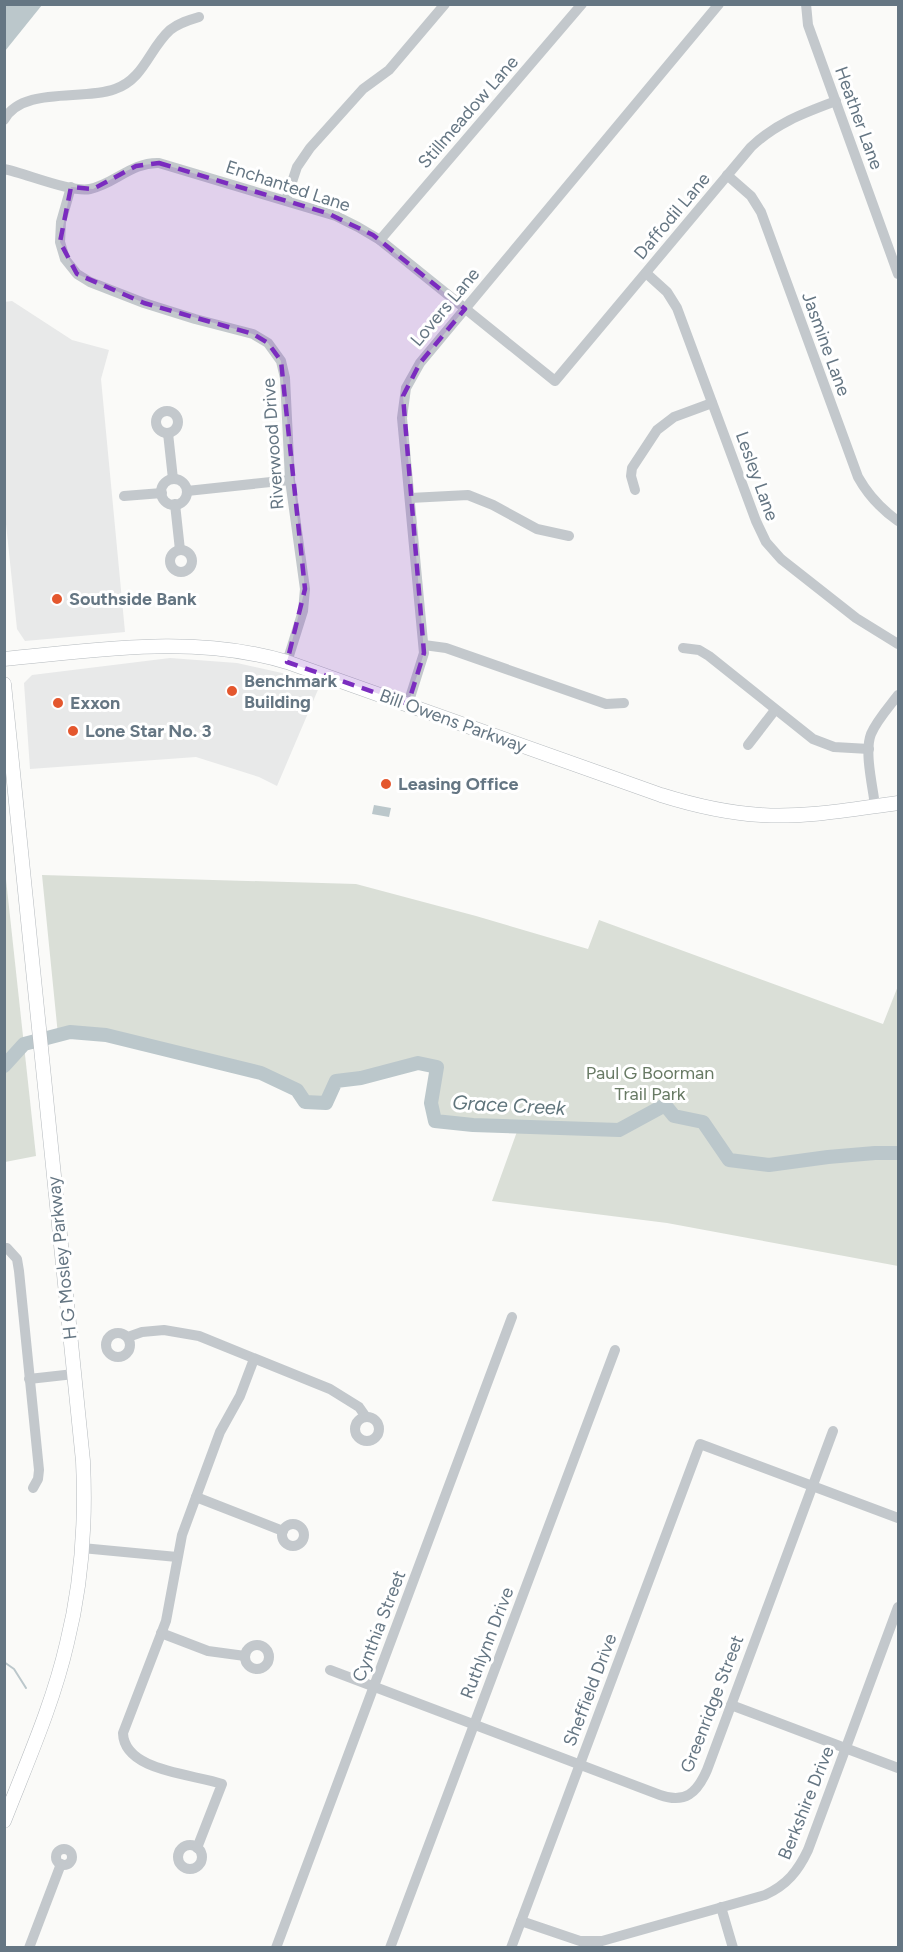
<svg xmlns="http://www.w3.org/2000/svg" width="903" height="1952" font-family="Figtree,sans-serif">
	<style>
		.built { fill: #e8e9e9 }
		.green { fill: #dadfd7 }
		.water { fill: #bbc7cb }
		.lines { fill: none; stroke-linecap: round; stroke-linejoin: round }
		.stream { stroke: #bbc7cb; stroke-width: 2 }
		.river { stroke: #bbc7cb; stroke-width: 14 }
		.major-casing { stroke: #b5babe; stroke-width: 15 }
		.minor { stroke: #c3c8cc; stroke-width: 10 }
		.major { stroke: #fff; stroke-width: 14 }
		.marked { fill: #7b2cbf; fill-opacity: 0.2; stroke: #7b2cbf; stroke-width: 4.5; stroke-dasharray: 12 8; stroke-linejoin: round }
		.poi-dot { fill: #e4572e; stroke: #fff; stroke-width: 2 }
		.labels { text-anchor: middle; stroke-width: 6; stroke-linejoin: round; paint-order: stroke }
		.street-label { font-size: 18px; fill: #657683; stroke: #fff }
		.poi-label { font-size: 18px; font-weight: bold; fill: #657683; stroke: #fff; text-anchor: start }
		.park-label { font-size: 18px; fill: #687a64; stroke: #fff }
		.water-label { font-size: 20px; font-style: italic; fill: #60757c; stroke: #fff }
	</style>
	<rect width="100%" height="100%" fill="#fafaf8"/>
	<g class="built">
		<path d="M12 301 72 340 109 350 101 379 125 632 25 641 17 629 4 505V302Z"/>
		<path d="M170 658 237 663 282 673 320 685 277 786 259 777 196 757 30 769 24 683 32 675Z"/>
	</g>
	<g class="green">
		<path d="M4 861 36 1156 5 1162H4Z"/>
		<path d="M42 875 356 884 476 916 588 949 599 920 883 1024 898 986V1266L667 1223 492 1201 519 1126 473 1125 435 1121 431 1103 437 1067 418 1063 361 1078 337 1081 326 1103 305 1102 297 1090 261 1073 106 1035 70 1032 58 1035Z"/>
	</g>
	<g class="water">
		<path d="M5 4 42 5 5 51 4 5Z"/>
		<path d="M374 805 391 808 389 817 372 814Z"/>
	</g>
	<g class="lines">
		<path class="stream" d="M4 1662 14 1669 26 1688"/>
		<path class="river" d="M4 1066 24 1044 70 1032 106 1035 261 1073 297 1090 305 1102 326 1103 336 1081 361 1078 418 1063 437 1067 431 1103 435 1121 473 1125 619 1130 665 1105 674 1116 703 1122 729 1160 769 1165 828 1157 875 1153H898"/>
		<defs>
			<g id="major">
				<path d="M4 659C99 650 194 634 287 662L661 795C693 805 727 813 761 815 806 818 853 809 898 803"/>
				<path d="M4 684 83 1461C86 1523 82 1583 67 1643 53 1704 27 1762 4 1821"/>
			</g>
		</defs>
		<use href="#major" class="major-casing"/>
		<g class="minor">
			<path d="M806 4 808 25 898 274"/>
			<path d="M4 120C22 86 83 101 115 89 144 79 149 49 170 30 179 23 189 20 199 17"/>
			<path d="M4 169C25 173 72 193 90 189 115 184 131 162 159 163L336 216 358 227 380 240 555 381 751 147C776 123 804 113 836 101"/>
			<path d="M727 175 751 196 761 212 858 477C868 495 881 509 898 521"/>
			<path d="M71 187 61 222 60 242 65 259 77 274 90 282 144 303 195 319 253 334 268 343 281 361 285 378 290 480 305 589 303 611 287 662"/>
			<path d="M286 200 297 167 310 148 363 89 389 70 445 4"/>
			<path d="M380 240 582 4"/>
			<path d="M646 273 667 292 677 308 756 521 766 542 781 559 856 618 898 644"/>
			<circle cx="167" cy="422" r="11"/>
			<path d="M168 433 173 479"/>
			<circle cx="174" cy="492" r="13"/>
			<path d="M635 490 631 476 632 468 657 430 674 417 712 403"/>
			<path d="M187 491 290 480"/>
			<path d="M124 496 162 493"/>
			<path d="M410 498 468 495 493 505 537 529 569 536"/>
			<path d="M175 504 180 550"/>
			<circle cx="181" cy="561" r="11"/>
			<path d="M424 645 446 648 606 704 624 703"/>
			<path d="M683 648 699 650 709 656 813 739 834 747 869 749"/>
			<path d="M408 704 424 653 402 418 406 388 420 363 719 4"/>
			<path d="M748 745 775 710"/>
			<path d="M875 806C873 787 864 752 871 734 877 720 889 707 898 695"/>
			<path d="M7 1248 17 1259 19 1271 39 1470 38 1479 33 1488"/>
			<circle cx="118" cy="1345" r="12"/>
			<path d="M128 1337 142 1332 164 1330 199 1336 330 1389 359 1407 366 1417"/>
			<path d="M29 1379 74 1374"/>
			<circle cx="367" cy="1429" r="12"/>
			<path d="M196 1497 283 1531"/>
			<circle cx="293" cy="1535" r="11"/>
			<path d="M82 1548 177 1557"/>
			<path d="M161 1633 208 1651 245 1656"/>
			<circle cx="257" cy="1657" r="12"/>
			<path d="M330 1670 660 1795C685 1804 697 1793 707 1770L833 1431"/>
			<path d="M731 1705 898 1768"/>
			<circle cx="190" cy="1857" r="12"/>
			<path d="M197 1848 222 1784C195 1774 124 1772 123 1733L166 1621 182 1535 220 1432 240 1396 254 1359"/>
			<circle cx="64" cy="1857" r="8"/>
			<path d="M721 1907 733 1948"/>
			<path d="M521 1921 580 1941H602L765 1895C787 1885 798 1871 808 1850L898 1607"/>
			<path d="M29 1948 61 1864"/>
			<path d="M276 1948 512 1317"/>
			<path d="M390 1948 615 1350"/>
			<path d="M511 1948 700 1444 898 1518"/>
		</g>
		<use href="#major" class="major"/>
	</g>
	<path class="marked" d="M159 163 327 213 373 235 465 309 420 363 403 396 424 653 408 704 287 662 305 589 281 361 268 343 253 334 144 303 77 274 60 242 71 187 93 189 136 166Z"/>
	<g class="poi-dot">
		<circle cx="57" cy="599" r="6"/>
		<circle cx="232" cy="691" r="6"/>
		<circle cx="58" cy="703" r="6"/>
		<circle cx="73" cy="731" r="6"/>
		<circle cx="386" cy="784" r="6"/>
	</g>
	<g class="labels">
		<g class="street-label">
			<text transform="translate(468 112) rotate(-49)" y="6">Stillmeadow Lane</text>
			<text transform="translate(859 118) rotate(70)" y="6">Heather Lane</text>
			<text transform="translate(288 186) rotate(18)" y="6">Enchanted Lane</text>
			<text transform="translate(672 216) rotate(-50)" y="6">Daffodil Lane</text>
			<text transform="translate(445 307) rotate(-50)" y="6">Lovers Lane</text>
			<text transform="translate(826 344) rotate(70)" y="6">Jasmine Lane</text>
			<text transform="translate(273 444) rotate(-94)" y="6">Riverwood Drive</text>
			<text transform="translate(757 476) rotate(70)" y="6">Lesley Lane</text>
			<text transform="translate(453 721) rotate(20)" y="6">Bill Owens Parkway</text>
			<text transform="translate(62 1258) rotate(-96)" y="6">H G Mosley Parkway</text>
			<text transform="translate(379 1626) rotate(-69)" y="6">Cynthia Street</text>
			<text transform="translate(487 1643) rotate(-69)" y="6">Ruthlynn Drive</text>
			<text transform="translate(590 1690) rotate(-69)" y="6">Sheffield Drive</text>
			<text transform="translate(712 1704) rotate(-69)" y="6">Greenridge Street</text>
			<text transform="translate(806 1803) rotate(-68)" y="6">Berkshire Drive</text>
		</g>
		<g class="poi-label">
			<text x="69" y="605">Southside Bank</text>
			<text x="244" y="687">Benchmark<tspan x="244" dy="21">Building</tspan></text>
			<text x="70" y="709">Exxon</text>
			<text x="85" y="737">Lone Star No. 3</text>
			<text x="398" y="790">Leasing Office</text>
		</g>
		<g class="park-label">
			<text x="650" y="1079">Paul G Boorman<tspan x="650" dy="21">Trail Park</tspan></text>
		</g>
		<g class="water-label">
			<text transform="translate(509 1105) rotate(3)" y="7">Grace Creek</text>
		</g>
	</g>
	<rect width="903" height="1952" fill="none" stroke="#657683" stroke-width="12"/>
</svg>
